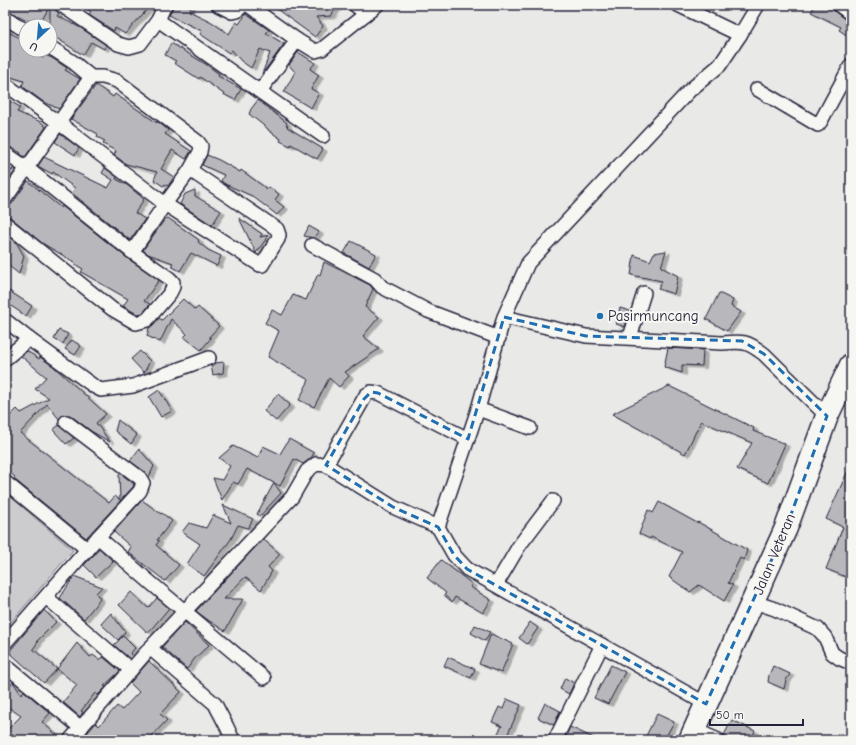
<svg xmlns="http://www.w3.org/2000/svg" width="856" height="745" font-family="'Comic Neue',sans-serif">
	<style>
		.green { fill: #ccccce; stroke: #777784 }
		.building { fill: #b8b8bc; stroke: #22223b; filter: url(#shadow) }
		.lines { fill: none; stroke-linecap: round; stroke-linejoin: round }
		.minor-casing { stroke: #22223b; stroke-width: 16 }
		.trunk-casing { stroke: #22223b; stroke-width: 25 }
		.minor { stroke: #f6f6f2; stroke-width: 13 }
		.trunk { stroke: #f6f6f2; stroke-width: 22 }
		.marked { fill: none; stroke: #1f6fb2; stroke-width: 3; stroke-dasharray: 8 5; stroke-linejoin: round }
		.poi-dot { fill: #1f6fb2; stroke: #f6f6f2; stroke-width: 1.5 }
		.labels { text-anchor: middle; stroke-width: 4; stroke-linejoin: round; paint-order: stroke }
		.poi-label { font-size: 15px; fill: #22223b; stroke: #f6f6f2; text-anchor: start }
		.street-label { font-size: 15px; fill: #22223b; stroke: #f6f6f2 }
	</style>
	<defs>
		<filter id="shadow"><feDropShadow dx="4.5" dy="2.5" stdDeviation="0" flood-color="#0004"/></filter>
	</defs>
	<rect width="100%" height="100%" fill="#e9e9e7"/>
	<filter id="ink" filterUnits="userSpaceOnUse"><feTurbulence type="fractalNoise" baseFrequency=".025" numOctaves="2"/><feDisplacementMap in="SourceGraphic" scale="8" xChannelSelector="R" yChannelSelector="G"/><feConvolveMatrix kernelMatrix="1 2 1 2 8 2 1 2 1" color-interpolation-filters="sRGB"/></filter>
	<g filter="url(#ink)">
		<path class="green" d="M5 492 73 550 5 629Z"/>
		<g class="building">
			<path d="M5 5H50L39 26H33L29 21 5 9Z"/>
			<path d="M50 5H53L54 9 59 13 57 16 81 28 106 45 104 49 91 42 83 55 50 34Z"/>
			<path d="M80 5H151L125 34 115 28 114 31 89 15 91 12Z"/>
			<path d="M174 5H191L189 11 210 21 229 34 236 22 239 24 246 14 269 30 266 33 284 44 262 74 270 53 260 49 251 68 241 61 232 50 229 53 200 34 202 31 169 15Z"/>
			<path d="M271 5H338L331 16 316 17 323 26 315 37Z"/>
			<path d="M815 5H831L834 11 846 20 851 22V38L839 30 841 27 811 12Z"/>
			<path d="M5 27 9 29 8 32 26 41V50H29L43 58 45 55 52 58 67 68 65 70 80 79 59 109 42 101 22 86 24 81 5 75Z"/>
			<path d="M171 43 207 65 219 74 218 76 241 89 235 100 225 95 200 77 199 79 174 63 176 61 165 55Z"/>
			<path d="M298 52 315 63 310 69 319 75 311 89 319 93 311 108 284 92 295 72 289 65Z"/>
			<path d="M96 85 113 97 115 94 157 123V121L168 130 165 134 191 151 186 159 172 150 161 169 174 177 168 186 165 184 163 186 154 180 157 172 126 164 114 155 116 151 103 144 105 141 97 137 98 134 71 119Z"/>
			<path d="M8 100 20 107 17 112 41 122 46 127 25 157 20 154 21 153 5 144V111Z"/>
			<path d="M258 100 287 123 286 125 288 126 287 127 323 149 317 159 291 144 290 146 280 141 281 139 268 130V129L249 114 251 109Z"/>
			<path d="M60 134 79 148 75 155 55 142Z"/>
			<path d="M207 155 219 160 240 172 241 170 267 189 269 187 279 194 275 200 284 207 277 215 252 196 225 184 221 181 224 175 202 165Z"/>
			<path d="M44 157 108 188 113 180 102 173 105 168 117 177 116 179 127 185 144 199 135 213 145 219 130 240 72 193 75 188 53 172 52 174 38 166Z"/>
			<path d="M5 166 12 171 13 168 16 170 5 185Z"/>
			<path d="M28 181 61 208 62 206 127 258 159 280 144 301 150 304 143 313 137 314 123 306 128 299 81 272 83 269 73 263 74 262 42 243 10 217 5 215V207L12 204Z"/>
			<path d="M195 190V196L221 211 212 225 180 204 185 194Z"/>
			<path d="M168 218 199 240 198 242 208 250 221 256 217 266 191 253 180 271 171 266 173 263 148 254 143 250 165 219Z"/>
			<path d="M239 218 262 234 260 237 269 235 256 253Z"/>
			<path d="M309 226 319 232 314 238 304 236Z"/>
			<path d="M5 233 16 242 24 256 19 274 5 263Z"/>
			<path d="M351 241 376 254 369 267 344 253Z"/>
			<path d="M666 251 661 267 678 276 674 294 658 289 662 281 631 275 634 255 650 261 654 253Z"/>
			<path d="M324 262 370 285 373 289 365 307 379 317 363 336 379 349 345 372 349 376 339 387 329 378 314 407 299 400 309 380 268 357 279 331 265 323 272 310 282 315 293 295 306 300 318 274 320 275Z"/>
			<path d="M9 291 32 306 26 316 5 302V297Z"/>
			<path d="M719 293 733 300 731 306 741 312 727 331 706 319Z"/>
			<path d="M183 299 195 310 198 307 219 326 209 337 211 338 201 350 184 337 187 334 171 319 160 342 147 336 149 328 153 325 159 318 162 320Z"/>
			<path d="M620 308 630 311 625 327 616 324Z"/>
			<path d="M59 330 68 334 63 344 54 339Z"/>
			<path d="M72 340 81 346 75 355 65 349Z"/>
			<path d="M668 348 703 350 702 366 682 365V373L664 367Z"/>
			<path d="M27 351 39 359 40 357 53 366 106 414 96 423 110 442 91 431 70 415H63L59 419 47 404 20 433 109 503 115 496 120 500 119 475 120 473 134 484 133 487 86 538 14 479 15 477 5 469V421L17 409 21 413 49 398 35 389 46 377 21 356Z"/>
			<path d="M140 351 150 361 144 373 131 359Z"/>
			<path d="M224 362 223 373 213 375 211 366 215 363Z"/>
			<path d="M669 386 754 428 753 431 785 444 768 483 737 469 752 443 701 421 685 454 612 414Z"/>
			<path d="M159 390 172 411 161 417 149 397Z"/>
			<path d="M278 394 290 405 276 421 264 411Z"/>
			<path d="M118 420 137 435 131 444 115 431Z"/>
			<path d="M59 425 74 438 66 444 53 430Z"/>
			<path d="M289 439 314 453 311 458 303 464 294 459 280 486 247 469 238 484 233 482 222 500 213 478 222 480 230 466 219 458 233 446 258 458 263 446 280 454Z"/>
			<path d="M139 449 154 466 149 477 145 472 130 461Z"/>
			<path d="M851 464V579L826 569 843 527 826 519Z"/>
			<path d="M274 483 281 493 260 516 257 514Z"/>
			<path d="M142 500 161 514 162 513 172 521 157 540 159 541 156 545 179 565 165 581 128 552 131 547 114 532Z"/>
			<path d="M659 502 697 523 698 522 747 550 744 560 740 558 728 583 733 585 724 601 699 585 690 592 669 577 682 552 651 537 650 539 639 534 648 510 653 513Z"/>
			<path d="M223 505 253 519 248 528 238 525 231 539 204 576 187 564 200 544 182 532 189 523 206 528 213 515 231 523Z"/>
			<path d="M263 539 280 554 268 567 272 571 261 590 245 577 224 599H243L225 631 208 620 196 611Z"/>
			<path d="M99 548 113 561 96 577 84 565 94 555Z"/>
			<path d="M441 560 472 584 470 587 491 600 483 613 455 597 452 602 444 595 446 593 427 578Z"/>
			<path d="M74 576 102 587 96 593 100 599 84 619 60 598Z"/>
			<path d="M131 592 148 608 157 598 169 608 148 633 119 605Z"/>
			<path d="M44 610 56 622 37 641 38 642 33 649 57 669 44 683 9 652Z"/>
			<path d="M111 613 125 632 118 640 101 624Z"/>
			<path d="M185 622 209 645 195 658 187 669 162 647Z"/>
			<path d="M530 622 538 628 527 644 519 638Z"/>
			<path d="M475 625 490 632 485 641 471 633Z"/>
			<path d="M491 634 513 644 501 673 479 664Z"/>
			<path d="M123 636 135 648 130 654 132 656 130 659 114 645Z"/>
			<path d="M77 643 90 657 93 655 100 660 103 657 120 671 104 686 106 687 98 695 95 693 81 711 83 712 80 717 63 702 77 685 57 669Z"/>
			<path d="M448 657 475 669 471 678 444 666Z"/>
			<path d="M149 661 181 692 160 714 167 720 148 740H81L96 723 99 726 117 706 122 710 139 692 130 683Z"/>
			<path d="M611 665 625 672 608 704 594 698Z"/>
			<path d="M773 666 790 674 786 680 784 689 768 682 769 675Z"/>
			<path d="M565 678 574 683 569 694 560 689Z"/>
			<path d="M13 682 21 694 24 691 50 713 42 722 62 740H5V732L21 716 5 705V691Z"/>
			<path d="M507 699 521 705 505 740H494L502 726 492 722 499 707 503 709Z"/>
			<path d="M545 703 560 711 554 725 538 718Z"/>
			<path d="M657 714 674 722 664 740H644Z"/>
			<path d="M732 720 755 731 750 740H726L724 735Z"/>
			<path d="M570 727 598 740H564Z"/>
		</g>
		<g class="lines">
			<defs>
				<g id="minor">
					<path d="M61 5 118 44 129 47 140 44 158 20 165 5"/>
					<path d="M218 5 232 12 237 11 243 5"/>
					<path d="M248 5 297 40"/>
					<path d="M355 5 366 14"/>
					<path d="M678 5 740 35"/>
					<path d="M839 5 851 14"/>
					<path d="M5 17 26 31"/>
					<path d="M158 20 323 136"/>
					<path d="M50 47 73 62 91 77H103L117 81 198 142 201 146 200 152 190 170 165 204 132 252"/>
					<path d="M5 84 59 123 165 204 260 265H262L278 239 279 235 277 229 190 170"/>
					<path d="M757 89 818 125 821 121 851 65"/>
					<path d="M260 91 297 40 315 51 322 49 377 5"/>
					<path d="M5 153 27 168 132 252 169 278 173 282V287L170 293 147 320 136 323 112 309 5 223"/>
					<path d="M5 199 91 77"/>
					<path d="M312 245 375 279 382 287 428 311 499 338"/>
					<path d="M504 317 586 336 722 343C743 341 747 341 764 354L827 416"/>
					<path d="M5 320 29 339 95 387 101 390 133 386 209 358"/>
					<path d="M630 337 644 293"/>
					<path d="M5 359 29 339"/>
					<path d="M478 409 530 428"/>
					<path d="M66 422 140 478 143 483 140 491 98 537"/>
					<path d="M326 465 366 395 371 392 378 393 468 439"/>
					<path d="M5 482 88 550"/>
					<path d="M438 527 478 409 504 317 528 263 690 90 720 65 740 35 758 5"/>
					<path d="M496 585 519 546 553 501"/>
					<path d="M46 597 131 670"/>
					<path d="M754 602 775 609 818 629 825 637 832 653 839 658 851 663"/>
					<path d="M5 643 98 537 151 583 264 678"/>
					<path d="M150 648 215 704 227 727 233 740"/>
					<path d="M5 665 81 728"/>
					<path d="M695 730 718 740"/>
					<path d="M70 740 150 648 292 497 307 471 316 464 326 465 393 507 438 527 454 555 467 569 706 704"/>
					<path d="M555 740 602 645"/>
				</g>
				<path id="trunk" d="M690 740 786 528 827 416 851 365"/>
			</defs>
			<use href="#minor" class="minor-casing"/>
			<use href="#trunk" class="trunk-casing"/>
			<use href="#minor" class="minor"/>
			<use href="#trunk" class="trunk"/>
		</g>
	</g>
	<path class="marked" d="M504 317 586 336 742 341 764 354 827 416 786 528 706 704 467 569 454 555 438 527 393 507 326 465 364 399 371 392 378 393 468 439Z"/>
	<circle class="poi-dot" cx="600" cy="316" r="4"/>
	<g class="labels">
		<g class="poi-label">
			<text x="608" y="321">Pasirmuncang</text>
		</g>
		<g class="street-label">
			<text transform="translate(774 554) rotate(-67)" y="5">Jalan Veteran</text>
		</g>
	</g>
	<rect width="856" height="745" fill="none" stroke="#f6f6f2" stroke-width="20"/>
	<rect x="10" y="10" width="836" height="725" fill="none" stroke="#22223b" stroke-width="1.5" filter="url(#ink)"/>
	<g transform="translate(38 38) rotate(206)"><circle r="19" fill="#f6f6f2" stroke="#a1a1a9"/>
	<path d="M0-3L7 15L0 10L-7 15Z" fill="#1f6fb2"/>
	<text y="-6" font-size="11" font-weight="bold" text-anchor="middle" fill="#22223b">U</text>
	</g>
	<path d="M710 719v6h93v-6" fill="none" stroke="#22223b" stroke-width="2"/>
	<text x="716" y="719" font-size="12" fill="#22223b" stroke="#f6f6f2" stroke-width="3" paint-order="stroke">50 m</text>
</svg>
